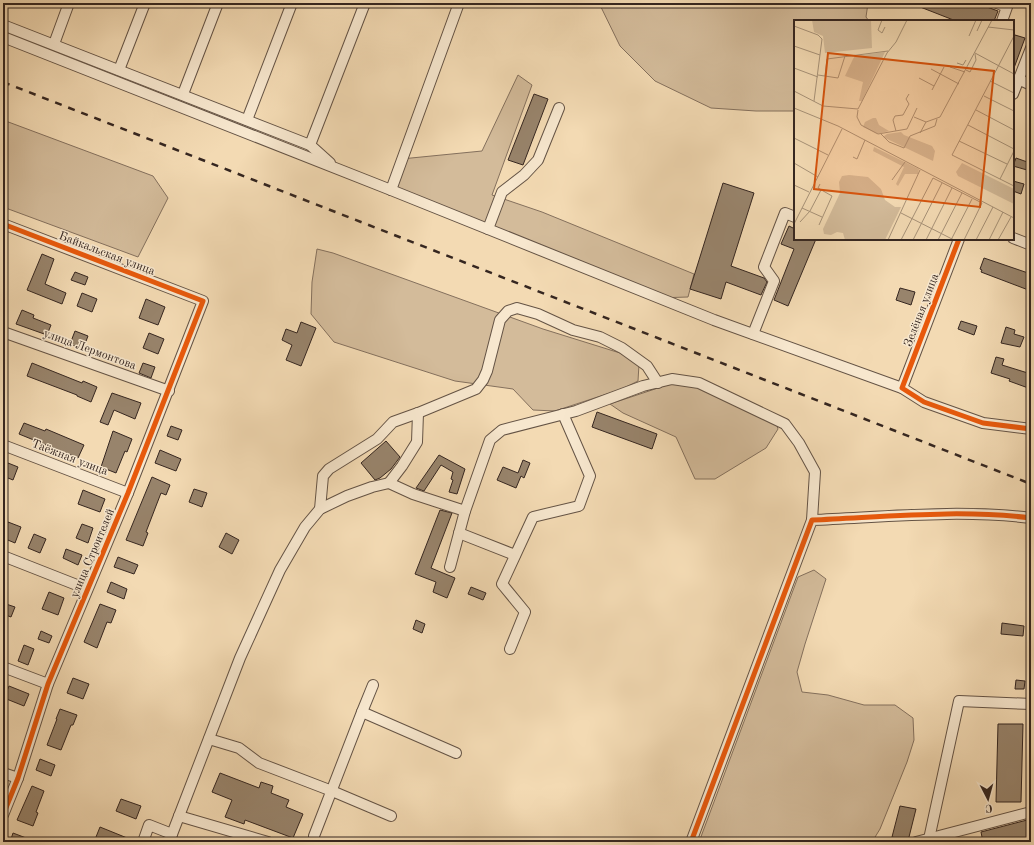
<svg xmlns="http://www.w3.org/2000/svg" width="1034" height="845" font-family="'Old Standard TT',serif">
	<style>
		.green { fill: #d3bb9a; stroke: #84705d }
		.building { fill: #98846c; stroke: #352620 }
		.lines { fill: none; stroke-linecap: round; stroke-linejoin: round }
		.minor-casing { stroke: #645345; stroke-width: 12 }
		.minor { stroke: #f7e7ce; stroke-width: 10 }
		.rail { stroke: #352620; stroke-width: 2.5; stroke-dasharray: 7 7; stroke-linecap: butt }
		.cycleway-casing { stroke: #f7e7ce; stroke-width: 8 }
		.cycleway { stroke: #e8590c; stroke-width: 5 }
		.labels { text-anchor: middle; stroke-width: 3; stroke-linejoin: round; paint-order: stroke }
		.street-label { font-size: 12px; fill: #352620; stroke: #f7e7ce }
		.inset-road { fill: none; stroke: #a79278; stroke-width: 1 }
		.view { fill: #d6540e; fill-opacity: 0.15; stroke: #d6540e; stroke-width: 2 }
		.inset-edge { fill: none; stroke: #352620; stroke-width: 2 }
	</style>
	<rect width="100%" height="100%" fill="#f3dab3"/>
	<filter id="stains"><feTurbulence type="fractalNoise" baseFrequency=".005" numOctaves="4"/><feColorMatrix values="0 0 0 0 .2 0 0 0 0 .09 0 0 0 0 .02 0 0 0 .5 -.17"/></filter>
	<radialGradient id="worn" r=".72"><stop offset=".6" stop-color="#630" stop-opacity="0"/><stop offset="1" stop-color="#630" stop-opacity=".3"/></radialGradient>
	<g class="green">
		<path d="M599 3H868L866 17 869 21H795V111H756L711 108 655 81 620 46Z"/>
		<path d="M518 75 532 85 492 195 542 212 694 274 688 297 656 298 399 190 394 178 401 159 482 151Z"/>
		<path d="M3 120 153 176 168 198 138 257 3 207Z"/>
		<path d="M317 249 333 253 543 329 620 353 639 364 638 381 622 389 555 411 533 410 513 389 455 381 334 342 311 314 312 282Z"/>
		<path d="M682 380 773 414 778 429 766 448 715 479H695L676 437 623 413 610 404Z"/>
		<path d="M814 570 826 579 805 644 797 672 802 692 828 695 864 705H895L913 718 914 740 907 762 880 829 872 842H699L798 577Z"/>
	</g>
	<g class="building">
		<path d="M910 3H976L998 11 994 21H956Z"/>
		<path d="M1015 35 1025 38 1014 68 1013 41Z"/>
		<path d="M534 94 548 99 523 165 508 160Z"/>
		<path d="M1016 158 1030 163 1027 170 1013 166Z"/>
		<path d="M1013 181 1024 184 1021 194 1013 191Z"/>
		<path d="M723 183 754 193 731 266 764 278 767 282 761 295 726 282 721 299 690 289Z"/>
		<path d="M789 226 795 229V239H816L788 306 774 300 794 249 781 244Z"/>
		<path d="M42 254 54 259 45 284 66 293 62 304 27 290Z"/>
		<path d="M984 258 1031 274V291L981 272 982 270 980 269Z"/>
		<path d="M75 272 88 277 85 285 71 280Z"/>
		<path d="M900 288 915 292 911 305 896 300Z"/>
		<path d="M82 293 97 299 92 312 77 306Z"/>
		<path d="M146 299 165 307 158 325 139 318Z"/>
		<path d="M22 310 34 315 33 318 51 325 47 335 16 324Z"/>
		<path d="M961 321 977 326 974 335 958 329Z"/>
		<path d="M301 322 316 328 301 366 286 360 292 345 282 340 286 329 297 333Z"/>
		<path d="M1006 327 1015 330 1014 334 1024 337 1020 347 1001 343Z"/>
		<path d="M75 331 88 336 83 349 70 344Z"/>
		<path d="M149 333 164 339 158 354 143 348Z"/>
		<path d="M996 357 1004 359 1002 365 1031 374V389L1009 381 1010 379 991 373Z"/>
		<path d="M32 363 82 383 83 381 97 387 91 402 77 396V395L27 376Z"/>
		<path d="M143 363 155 367 151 378 139 373Z"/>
		<path d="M112 393 141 403 135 419 114 410 108 425 100 422Z"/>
		<path d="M597 412 657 434 652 449 592 427Z"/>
		<path d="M24 423 45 431 46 429 84 445 78 458 19 434Z"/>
		<path d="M171 426 182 430 178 440 167 436Z"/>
		<path d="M113 431 132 439 127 452 125 451 116 473 101 467Z"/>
		<path d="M386 441 400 457 391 469 380 478 375 480 361 463Z"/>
		<path d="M160 450 181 459 176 471 155 463Z"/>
		<path d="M439 455 465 469 457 494 449 492 453 480 451 479 453 472 441 465 424 491 416 488Z"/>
		<path d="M523 460 530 463 524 478 521 476 516 488 497 480 503 467 518 473Z"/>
		<path d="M8 463 18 467 13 480 3 476Z"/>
		<path d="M152 477 170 485 166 495 161 493 146 532 148 533 143 546 126 540Z"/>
		<path d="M194 489 207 493 202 507 189 502Z"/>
		<path d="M83 490 105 499 100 512 78 504Z"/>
		<path d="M440 510 452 513 431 568 455 578 447 598 433 592 436 582 415 574Z"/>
		<path d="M8 522 21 527 15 543 3 538Z"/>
		<path d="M82 524 93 528 88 543 76 538Z"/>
		<path d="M226 533 239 540 232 554 219 547Z"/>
		<path d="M34 534 46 539 40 553 28 548Z"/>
		<path d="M66 549 82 555 78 565 63 558Z"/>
		<path d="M118 557 138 565 134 574 114 567Z"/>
		<path d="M111 582 127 589 124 599 107 592Z"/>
		<path d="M471 587 486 593 483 600 468 594Z"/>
		<path d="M49 592 64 598 58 615 42 609Z"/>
		<path d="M3 603 15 607 11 617 3 614Z"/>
		<path d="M100 604 116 610 111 623 107 622 97 648 84 642Z"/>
		<path d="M416 620 425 624 422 633 413 629Z"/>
		<path d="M1002 623 1024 626 1023 636 1001 634Z"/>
		<path d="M41 631 52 636 49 643 38 639Z"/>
		<path d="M24 645 34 649 28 665 18 661Z"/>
		<path d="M73 678 89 684 83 699 67 693Z"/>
		<path d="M1016 680 1025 681 1024 689H1015Z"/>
		<path d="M9 686 29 694 24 706 4 698Z"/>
		<path d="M60 709 77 715 73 725H71L61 750 47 745 57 719H56Z"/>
		<path d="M998 724H1023L1021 802H996Z"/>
		<path d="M40 759 55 765 51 776 36 770Z"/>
		<path d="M220 773 259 788 261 782 273 786 271 793 289 800 286 807 303 814 293 838 245 820 244 824 225 817 232 800 212 792Z"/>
		<path d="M32 786 44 791 36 812 38 813 33 826 17 820Z"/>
		<path d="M121 799 141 806 136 819 116 811Z"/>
		<path d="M900 806 916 809 908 841 892 837Z"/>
		<path d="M1031 819V834L1029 835 1030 842H983L981 832Z"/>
		<path d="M100 827 137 842H94Z"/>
		<path d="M13 833 34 841V842H10Z"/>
	</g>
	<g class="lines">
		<defs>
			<g id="minor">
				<path d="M997 3 1007 7 1002 21"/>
				<path d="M3 25 310 145 330 163"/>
				<path d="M3 37 391 190 714 320 902 388 924 402 983 423 1031 429"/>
				<path d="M54 44 69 3"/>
				<path d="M119 70 145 3"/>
				<path d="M1018 79 1031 85"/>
				<path d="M183 94 218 3"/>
				<path d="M1013 94 1031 48"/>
				<path d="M247 120 292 3"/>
				<path d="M310 145 365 3"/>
				<path d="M391 190 459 3"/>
				<path d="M3 224 203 301 128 493 48 684 18 778 3 815"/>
				<path d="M488 229 502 192 524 175 538 160 559 108"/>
				<path d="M1013 238 1031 245"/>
				<path d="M3 332 169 391"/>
				<path d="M753 334 774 281 764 267 785 213 795 217"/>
				<path d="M902 388 959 239"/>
				<path d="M3 445 128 493"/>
				<path d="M389 483 402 466 417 442 418 413"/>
				<path d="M320 509 323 476 329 469 377 439 393 422 418 413 476 389 483 380 487 371 500 320 508 311 517 308 538 314 573 330 600 337 622 348 647 366 658 383"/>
				<path d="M459 533 515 555"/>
				<path d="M3 556 87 589"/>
				<path d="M450 567 465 511 490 440 502 430 576 411 643 386 672 379 699 383 785 424 799 443 815 472 812 520"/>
				<path d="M510 649 525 612 502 584 533 517 579 506 590 476 563 414"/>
				<path d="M3 667 48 684"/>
				<path d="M362 712 456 753"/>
				<path d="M209 739 239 748 259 763 332 791 391 816"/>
				<path d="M3 773 18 778"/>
				<path d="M179 816 268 842"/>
				<path d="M314 836 362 712 373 685"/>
				<path d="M929 839 959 701 1031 704"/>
				<path d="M143 842 149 825 172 834"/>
				<path d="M169 842 240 658 280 570 305 527 320 509 347 496 372 487 389 483 413 494 465 511"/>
				<path d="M691 842 812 520C885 517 959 509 1031 518"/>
				<path d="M916 842 1031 812"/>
			</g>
		</defs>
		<use href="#minor" class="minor-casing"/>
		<use href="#minor" class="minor"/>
		<path class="rail" d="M3 82 1031 484"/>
		<defs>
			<g id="cycleway">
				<path d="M3 224 203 301 128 493 48 684 18 778 3 815"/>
				<path d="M959 239 902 388 924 402 983 423 1031 429"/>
				<path d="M691 842 812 520C885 517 959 509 1031 518"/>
			</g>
		</defs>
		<use href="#cycleway" class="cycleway-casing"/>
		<use href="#cycleway" class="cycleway"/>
	</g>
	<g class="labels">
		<g class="street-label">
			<text transform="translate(107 253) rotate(21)" y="4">Байкальская улица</text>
			<text transform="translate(921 310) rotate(-69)" y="4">Зелёная улица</text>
			<text transform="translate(90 349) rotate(20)" y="4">улица Лермонтова</text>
			<text transform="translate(70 457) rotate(21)" y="4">Таёжная улица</text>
			<text transform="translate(92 553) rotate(-67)" y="4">улица Строителей</text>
		</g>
	</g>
	<g transform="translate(794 20)">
		<rect width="220" height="220" fill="#f3dab3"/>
		<path d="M18 0H77L78 28 31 33 29 16 20 12ZM91 32 68 81H65L69 62 51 56 59 39 61 36ZM79 98H82L85 105 95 111 83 114 69 107 71 102ZM107 112 110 115 138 126 141 131 139 141 89 117 93 114ZM80 127 125 149 124 154H111L104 166 102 164 110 147 79 131ZM168 143 220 169V184L164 156 162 152ZM55 155 74 157 87 169 91 180 101 187H107L91 220H51L49 213 43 212 37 215 30 214 29 209 46 173 45 162 48 156Z" fill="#d3bb9a"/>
		<path class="inset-road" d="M88 0 84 10 88 13 91 7M0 6 24 15 28 19 20 81M194 7 220 10M183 11 188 0M175 16 182 0M220 16 158 135 220 166M0 26 26 35M181 33 220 54M163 43 169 45 172 40M156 47 171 52M0 48 24 57M137 49 165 64M172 50 176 52 182 40 181 34M24 55 44 58 51 36M31 56 33 39 94 31M125 58 140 66M196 61 220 73M138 70 150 47M0 71 29 86 64 89 93 33 102 22 113 0M190 76 220 91M0 88 44 106 220 198M64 90 63 97 67 105 84 114 113 109 123 88M182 90 220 110M120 97 132 102 146 97 198 0M174 105 220 129M102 111 99 100 101 96 109 95 115 84 112 79 115 74M126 113 132 102M87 114 95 122 110 128 116 116 141 106 143 99M0 118 34 135M165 121 213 144M59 137 63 139 71 120M0 143 24 157M139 158 188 183M206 159 220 131M98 160 111 142M0 165 15 172M8 188 28 197M107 193 160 220M6 202 16 191 27 170M0 204 48 109M25 205 38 176 24 168 26 164M94 220 126 150M107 220 139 158M119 220 148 163M132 220 158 168M144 220 168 173M157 220 178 179M170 220 188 183M182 220 199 187M195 220 209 192M204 220 217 197"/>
		<path class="view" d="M34 33 200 51 186 187 20 169Z"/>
		<rect width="220" height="220" class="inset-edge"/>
	</g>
	<rect width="1034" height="845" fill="none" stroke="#f3dab3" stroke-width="16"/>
	<rect x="4" y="4" width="1026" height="837" fill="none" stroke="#352620" stroke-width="2"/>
	<rect x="8" y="8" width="1018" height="829" fill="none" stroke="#352620"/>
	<g transform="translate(988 799) rotate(174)" stroke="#f7e7ce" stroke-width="3" paint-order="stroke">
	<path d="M0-3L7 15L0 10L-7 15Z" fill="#352620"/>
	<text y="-6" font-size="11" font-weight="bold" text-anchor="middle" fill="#352620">С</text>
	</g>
	<rect width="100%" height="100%" filter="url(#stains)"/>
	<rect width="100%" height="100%" fill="url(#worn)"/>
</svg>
